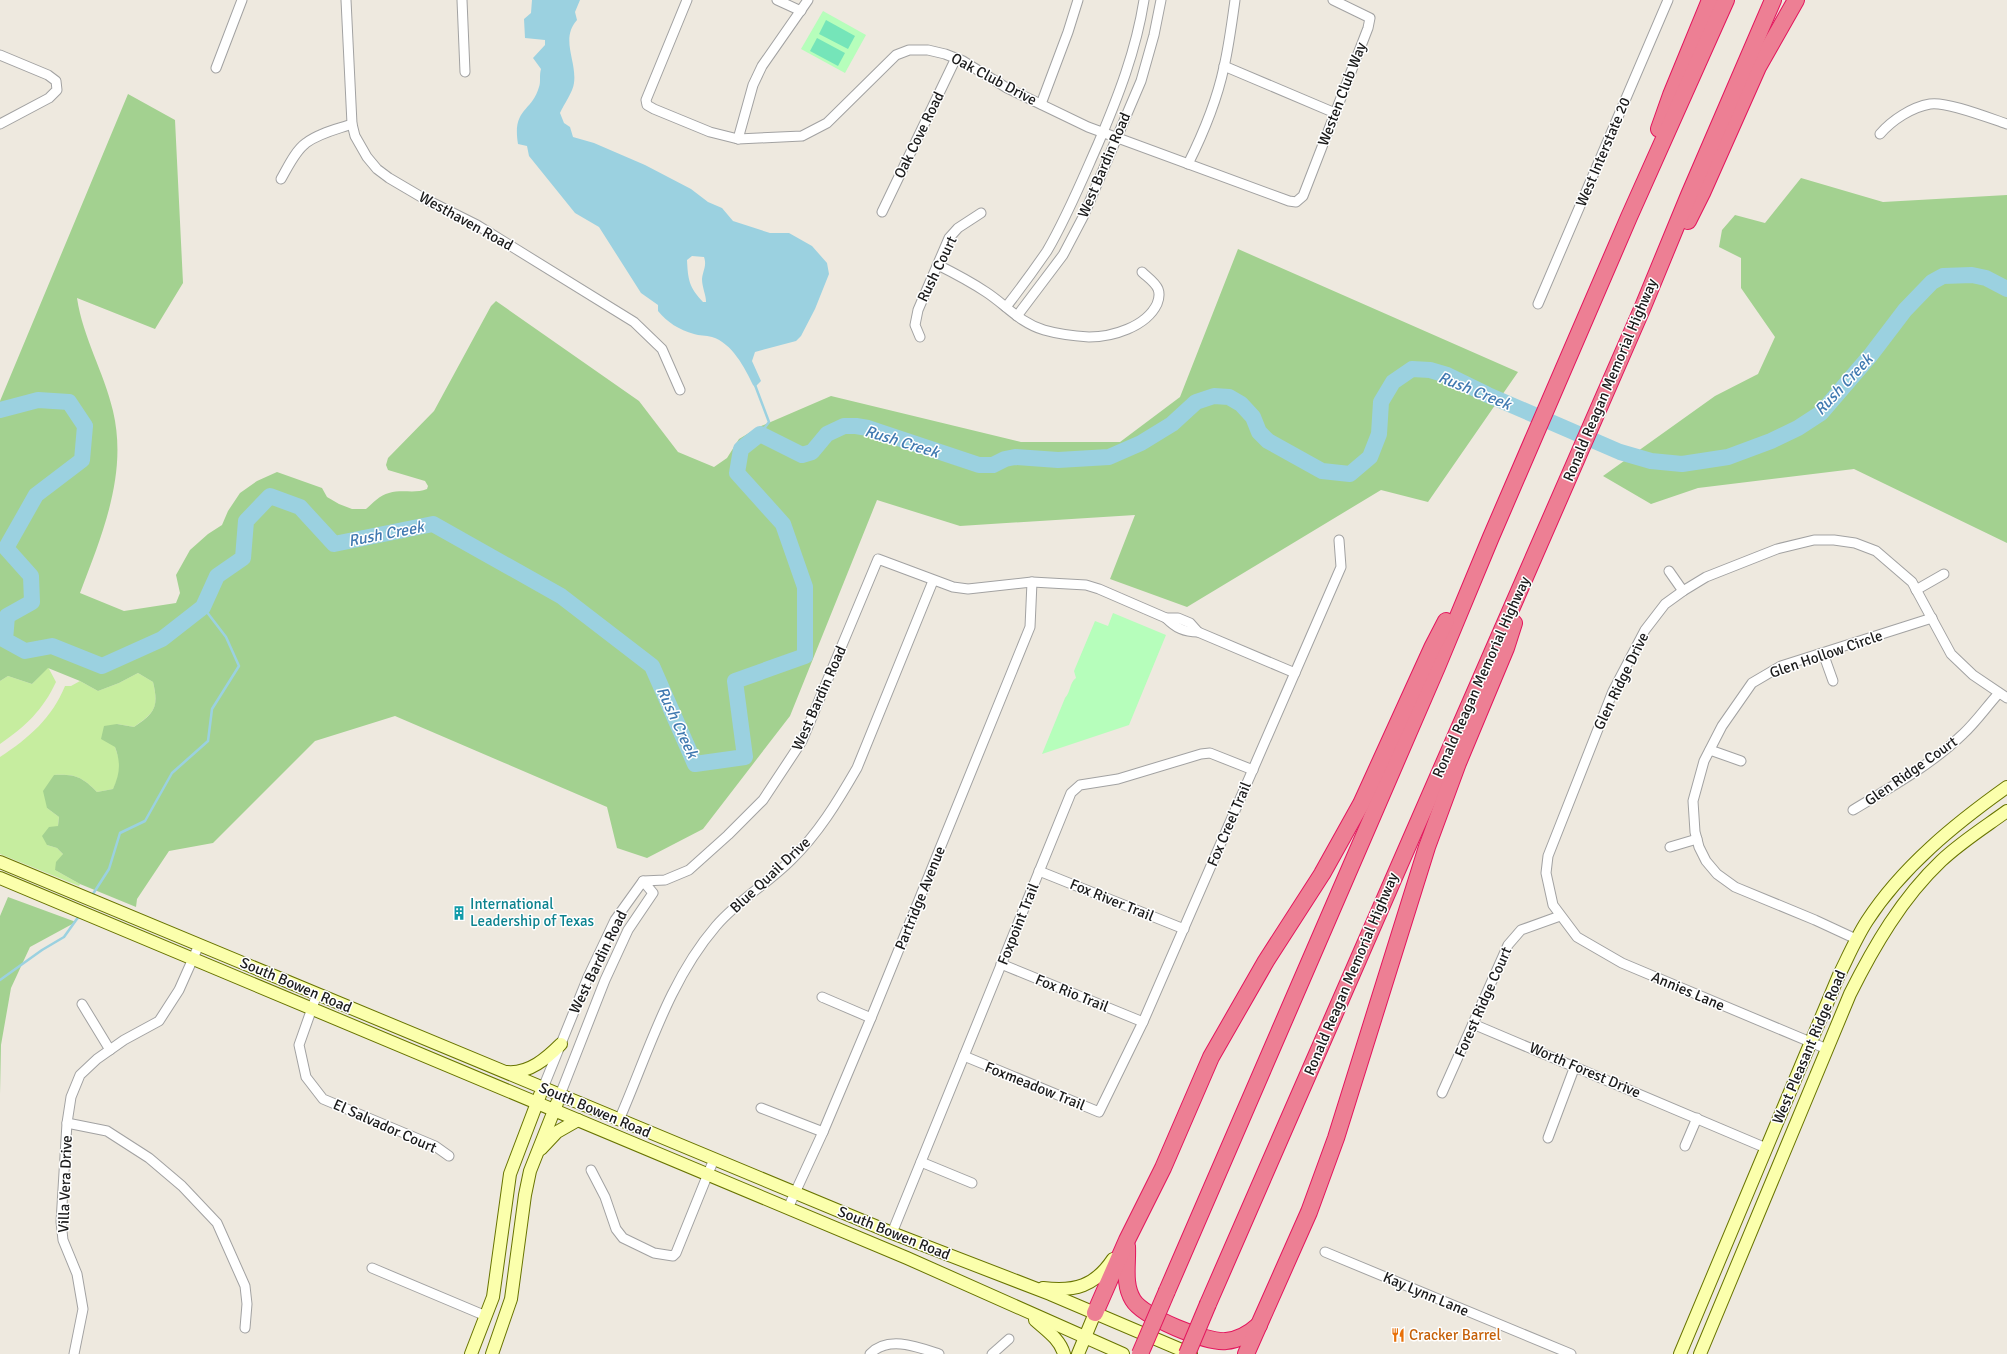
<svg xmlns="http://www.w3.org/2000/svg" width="2007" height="1354" font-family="Signika,sans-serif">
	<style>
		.grass { fill: #c6ed9f }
		.forest { fill: #a3d190 }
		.park { fill: #b6febb }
		.pitch { fill: #75e5b9 }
		.water { fill: #9bd1e0; fill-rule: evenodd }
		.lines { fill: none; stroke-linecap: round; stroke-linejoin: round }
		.stream { stroke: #9bd1e0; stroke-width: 2.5 }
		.river { stroke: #9bd1e0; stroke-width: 16 }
		.street-casing { stroke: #a2a2a2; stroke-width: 11 }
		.secondary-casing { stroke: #687400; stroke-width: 14 }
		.highway-casing { stroke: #e3155d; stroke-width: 18 }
		.street { stroke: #fff; stroke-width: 9 }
		.secondary { stroke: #fbffac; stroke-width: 12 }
		.highway { stroke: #ed7f94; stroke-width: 16 }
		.highway-bridge-casing { stroke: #e3155d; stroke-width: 18; stroke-linecap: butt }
		.highway-bridge { stroke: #ed7f94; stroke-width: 16 }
		.labels { text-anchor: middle; stroke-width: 3; stroke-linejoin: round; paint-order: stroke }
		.street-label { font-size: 15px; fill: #1b1b1b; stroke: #fff }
		.culture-label { font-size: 15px; fill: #0d838f; stroke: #fff; text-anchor: start }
		.food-label { font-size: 15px; fill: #c56008; stroke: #fff; text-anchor: start }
		.water-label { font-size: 16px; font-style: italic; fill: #417ab1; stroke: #fff }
	</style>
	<rect width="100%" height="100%" fill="#eee9df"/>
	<g class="grass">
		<path d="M48 667 56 682C43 710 25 727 0 744V681L8 676 32 684Z"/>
		<path d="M138 673 153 682C159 708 155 712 134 727L117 724 115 747 119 759 120 775 113 789 97 792C82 777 76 774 54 775L47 808 59 817 58 826 47 845 57 848 63 854 55 870 80 884 79 886 0 854V757C29 738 52 718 65 686H71L80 681 98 691 119 683Z"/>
	</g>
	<g class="forest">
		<path d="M128 94 175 120 183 283 155 329 77 298C83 338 104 372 113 411 128 474 102 535 80 593L124 611 176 603 180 593 176 575 190 550 208 534 222 525 228 511 240 493 257 481 277 472 322 488 327 497 339 504 352 509H366C373 503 380 495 389 493 402 489 415 494 427 489L428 486 425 481 388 470 386 465 388 458 434 411 491 306 496 301 639 401 678 452 714 467 727 458 739 439 759 427 831 396 1021 442H1120L1180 397 1238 249 1518 372 1428 502 1381 490 1187 607 1110 579 1135 515 960 526 877 500 790 716 703 829 647 858 617 848 607 807 395 716 315 741 213 843 169 851 137 899 136 907 80 884 55 870 56 862 63 854 57 848 47 845 42 836 49 827 58 826 59 817 47 808 43 791 54 775C76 774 82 777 97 792L113 789C120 774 121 763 115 747L101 739 104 726 117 724 134 727C155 713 159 707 153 682L138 673 119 683 98 691 80 681 48 668 32 684 8 676 0 681V401Z"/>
		<path d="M1801 178 1883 202 2007 195V543L1854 469 1698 488 1651 504 1603 476 1715 396 1758 374 1775 337 1741 288V258L1719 247 1722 230 1735 215 1765 223Z"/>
		<path d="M8 897 76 922 30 947 11 988 1 1045 0 1094V916Z"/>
	</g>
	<g class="park">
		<path d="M823 11 866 35 845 73 801 49Z"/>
		<path d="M1113 613 1166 635 1129 725 1042 754 1065 698C1071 692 1069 683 1076 678L1074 671 1095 621 1108 626Z"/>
	</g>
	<g class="pitch">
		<path d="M826 20 855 36 848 49 819 34Z"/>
		<path d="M817 38 845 53 838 66 810 51Z"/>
	</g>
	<path class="water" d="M532 0H580L575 12 577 20C560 39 577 61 574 83 573 92 564 104 560 113L564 123 570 127 573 137 594 143 645 165 691 189 708 202 722 208 733 221 770 233H789L812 246 827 263 829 274 815 309 801 336 796 341 755 352 752 361 761 381 755 387 753 385C745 368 732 343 712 337 706 335 699 336 694 334 679 330 667 322 658 311V305L641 293 599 227 575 213 529 156 527 146 518 144C512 108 532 112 539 87 541 82 539 76 541 69L533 58 545 45V40L525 38 524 19 531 13ZM692 256 704 257C707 266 703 270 702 279 702 287 706 295 706 302H703C689 287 688 280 687 260Z"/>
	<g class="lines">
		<g class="stream">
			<path d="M755 385 769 422 760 434"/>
			<path d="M91 897 109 869 120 833 145 821 172 773 208 741 212 709 239 666 226 637 203 607"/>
			<path d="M0 980 42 950 64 937 79 916"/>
		</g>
		<path class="river" d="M0 410 38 400 69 402 85 426 82 460 36 495 6 548 31 576 32 602 7 616 5 640 25 651 52 646 102 666 162 639 203 607 217 576 243 558 246 521 270 496 300 507 334 544 433 524 561 596 652 666 695 764 745 757 735 681 805 656V587L783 524 737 473 741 449 760 434 802 455 812 452 827 434 844 426H856L868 428 979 465H993L1005 459 1015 457 1058 460 1109 457 1141 443 1172 424 1196 402 1214 396 1229 397 1241 404 1253 417 1259 432 1268 441 1322 471 1350 474 1370 457 1379 434 1381 402 1393 382 1412 369 1430 370 1447 375 1488 395 1620 452 1651 461 1682 464 1728 457 1771 441 1798 428 1821 413 1870 356 1905 310 1932 282 1943 276 1972 275 1986 278 2007 289"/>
		<defs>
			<g id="street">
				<path d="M346 0 352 124 355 136 367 157 377 169 389 178 423 198 477 225 634 322 662 349 680 390"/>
				<path d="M462 0 465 72"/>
				<path d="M687 0 646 100 647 105 654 109 710 132 738 139 802 136 827 123 896 55 909 50H928L945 54 963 61 1007 88 1088 127 1289 201 1296 202 1303 196 1368 28 1370 18 1333 0"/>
				<path d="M777 0 801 11"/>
				<path d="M0 55 48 75 56 81 57 90 49 98 0 124"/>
				<path d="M1224 66 1335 113"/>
				<path d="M216 68 242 0"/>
				<path d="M1041 104 1068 32 1078 0"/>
				<path d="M1880 134C1892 120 1912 107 1930 104 1946 101 1989 118 2007 124"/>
				<path d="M738 139 753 85 762 66 808 0"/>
				<path d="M1188 164C1203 134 1217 100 1224 67 1229 45 1232 22 1235 0"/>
				<path d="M281 179C288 167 295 151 306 143 319 133 338 129 352 124"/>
				<path d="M882 212 956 58"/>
				<path d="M938 265C954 273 971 282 986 292 1006 305 1020 323 1044 330 1058 334 1074 336 1089 337 1112 337 1146 327 1157 304 1159 299 1160 294 1158 289 1155 282 1147 277 1142 272"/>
				<path d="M1538 304 1668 0"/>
				<path d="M1006 307C1020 289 1034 270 1047 251 1067 217 1082 180 1098 144 1118 97 1136 51 1144 0"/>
				<path d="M1017 316 1063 255 1083 217 1141 81 1154 35 1161 0"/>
				<path d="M920 337 915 325 918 310 949 238 958 228 981 213"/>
				<path d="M1669 571 1683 591"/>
				<path d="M1916 590 1944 574"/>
				<path d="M1166 618C1176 628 1184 632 1198 632L1295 673"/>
				<path d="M1823 653 1833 681"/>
				<path d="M1710 750 1741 761"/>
				<path d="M1853 810C1891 787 1931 765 1963 734 1976 722 1987 706 1999 693"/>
				<path d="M1670 847 1697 839"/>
				<path d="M1039 871 1184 929"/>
				<path d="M1856 939 1815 920 1735 887 1717 874 1706 861 1699 847 1695 832 1693 801 1704 761 1722 726 1752 683 1781 666 1932 618"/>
				<path d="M1001 964 1143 1022"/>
				<path d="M317 994 299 1045 306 1077 323 1099 435 1146 449 1156"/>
				<path d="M822 997 871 1018"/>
				<path d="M82 1004 110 1050"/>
				<path d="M1473 1024 1766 1148"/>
				<path d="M1827 1049 1622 963 1577 937 1553 905 1546 873 1548 856 1613 691 1645 630 1665 604 1683 591 1706 577 1777 549 1814 540H1834L1855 543 1876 551 1912 582 1951 654 1973 675 2007 698"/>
				<path d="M964 1056 1099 1112 1143 1022 1341 567 1339 540"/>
				<path d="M543 1088 588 977 615 920 643 881 665 880 689 870 728 835 763 800 802 741 878 559 953 587 968 589 1032 582 1086 585 1099 589 1166 618H1178L1190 623 1198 632"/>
				<path d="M1442 1093 1508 945 1521 930 1560 916"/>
				<path d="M560 1095 605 980 628 930 653 893 643 881"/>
				<path d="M761 1108 823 1132"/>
				<path d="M619 1120C648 1054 668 982 716 926 737 901 767 884 791 860 818 834 838 801 857 768L933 581"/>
				<path d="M67 1123 107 1131 149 1158 182 1186 217 1223 245 1286 247 1304 245 1328"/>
				<path d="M1548 1138 1575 1066"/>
				<path d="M1685 1146 1697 1118"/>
				<path d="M921 1162 972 1183"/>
				<path d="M591 1170 605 1197 616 1229 623 1238 654 1253 673 1256 676 1253 714 1159"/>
				<path d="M788 1208 823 1132 871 1018 1030 627 1032 582"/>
				<path d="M892 1233 1071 793 1080 785 1118 779 1201 754 1210 753 1253 770"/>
				<path d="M1325 1252 1571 1354"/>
				<path d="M372 1268 486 1316"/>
				<path d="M74 1354 83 1309 77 1274 63 1240 61 1222 67 1123 71 1097 80 1075 97 1059 124 1040 159 1021 179 990 199 945"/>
				<path d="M870 1354C888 1335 918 1347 939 1354"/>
				<path d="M992 1354 1009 1339"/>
			</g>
			<g id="secondary">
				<path d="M0 862 892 1233 1050 1294 1191 1354"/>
				<path d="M0 878 907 1258 1123 1354"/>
				<path d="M507 1072C529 1074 547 1058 561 1044"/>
				<path d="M541 1149 557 1132 578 1120"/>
				<path d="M1043 1288C1075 1292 1095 1286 1113 1259"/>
				<path d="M1035 1320C1046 1330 1060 1339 1064 1354"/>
				<path d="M471 1354 493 1297 510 1174 540 1095"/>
				<path d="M492 1354 511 1299 525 1195 530 1171 557 1103"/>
				<path d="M1078 1354 1095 1313"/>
				<path d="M1680 1354 1839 975C1848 957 1856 938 1867 921 1902 867 1955 824 2007 787"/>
				<path d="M1700 1354 1850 994C1874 946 1902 898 1941 861 1961 842 1985 827 2007 811"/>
			</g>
			<g id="highway">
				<path d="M1659 129 1671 95 1710 0"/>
				<path d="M1688 221 1702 193 1758 67 1796 0"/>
				<path d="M1127 1246C1128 1264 1123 1284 1133 1300 1143 1317 1207 1343 1226 1341 1239 1340 1249 1334 1259 1325"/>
				<path d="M1167 1291 1437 667 1491 537 1629 217 1726 0"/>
				<path d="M1208 1304 1642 309 1689 195 1773 0"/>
				<path d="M1095 1313 1127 1240 1163 1168 1211 1057 1266 961 1322 874 1361 804 1432 648 1446 621"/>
				<path d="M1246 1354 1309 1212 1336 1138 1427 847 1458 763 1506 648 1514 623"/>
			</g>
		</defs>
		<use href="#street" class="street-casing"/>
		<use href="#secondary" class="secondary-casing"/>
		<use href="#highway" class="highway-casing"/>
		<use href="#street" class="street"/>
		<use href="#secondary" class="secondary"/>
		<use href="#highway" class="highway"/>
		<defs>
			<g id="highway-bridge">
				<path d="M1140 1354 1167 1291"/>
				<path d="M1187 1354 1208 1304"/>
			</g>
		</defs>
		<use href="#highway-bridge" class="highway-bridge-casing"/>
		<use href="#highway-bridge" class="highway-bridge"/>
	</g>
	<defs>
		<symbol id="building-bare" viewBox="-9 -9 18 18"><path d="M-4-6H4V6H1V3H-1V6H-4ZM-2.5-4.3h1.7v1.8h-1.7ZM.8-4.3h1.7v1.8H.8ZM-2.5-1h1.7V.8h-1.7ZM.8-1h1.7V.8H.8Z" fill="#0f9aa8" stroke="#fff" stroke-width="2.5" paint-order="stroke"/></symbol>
		<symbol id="restaurant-bare" viewBox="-9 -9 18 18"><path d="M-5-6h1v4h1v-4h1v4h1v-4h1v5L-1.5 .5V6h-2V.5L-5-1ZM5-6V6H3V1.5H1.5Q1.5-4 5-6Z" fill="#e8710a" stroke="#fff" stroke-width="2.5" paint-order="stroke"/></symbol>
	</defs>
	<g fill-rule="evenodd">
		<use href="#building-bare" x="449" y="903" width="20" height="20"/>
		<use href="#restaurant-bare" x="1388" y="1325" width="20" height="20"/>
	</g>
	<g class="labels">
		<g class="street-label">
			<text transform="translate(994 79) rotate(28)" y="5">Oak Club Drive</text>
			<text transform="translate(1342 94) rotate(-69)" y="5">Westen Club Way</text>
			<text transform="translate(919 135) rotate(-64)" y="5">Oak Cove Road</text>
			<text transform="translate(1603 152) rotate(-67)" y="5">West Interstate 20</text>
			<text transform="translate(1104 165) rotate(-67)" y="5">West Bardin Road</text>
			<text transform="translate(466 221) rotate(29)" y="5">Westhaven Road</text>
			<text transform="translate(937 269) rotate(-64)" y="5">Rush Court</text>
			<text transform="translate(1610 380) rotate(-67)" y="5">Ronald Reagan Memorial Highway</text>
			<text transform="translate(1826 654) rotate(-19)" y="5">Glen Hollow Circle</text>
			<text transform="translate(1481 677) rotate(-66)" y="5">Ronald Reagan Memorial Highway</text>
			<text transform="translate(1621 681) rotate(-64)" y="5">Glen Ridge Drive</text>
			<text transform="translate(819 698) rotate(-66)" y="5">West Bardin Road</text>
			<text transform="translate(1911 771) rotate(-35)" y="5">Glen Ridge Court</text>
			<text transform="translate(1229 824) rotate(-67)" y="5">Fox Creel Trail</text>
			<text transform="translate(770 875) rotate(-43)" y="5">Blue Quail Drive</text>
			<text transform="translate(920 898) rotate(-68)" y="5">Partridge Avenue</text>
			<text transform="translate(1112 900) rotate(22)" y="5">Fox River Trail</text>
			<text transform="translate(1018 924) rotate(-68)" y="5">Foxpoint Trail</text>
			<text transform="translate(598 962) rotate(-64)" y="5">West Bardin Road</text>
			<text transform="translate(1351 974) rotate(-67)" y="5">Ronald Reagan Memorial Highway</text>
			<text transform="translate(296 985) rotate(23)" y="5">South Bowen Road</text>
			<text transform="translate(1688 991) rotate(23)" y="5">Annies Lane</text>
			<text transform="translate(1072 993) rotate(22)" y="5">Fox Rio Trail</text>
			<text transform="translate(1483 1002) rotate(-66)" y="5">Forest Ridge Court</text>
			<text transform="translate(1809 1047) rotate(-67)" y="5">West Pleasant Ridge Road</text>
			<text transform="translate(1585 1070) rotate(23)" y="5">Worth Forest Drive</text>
			<text transform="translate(1035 1086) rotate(22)" y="5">Foxmeadow Trail</text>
			<text transform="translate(595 1110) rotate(23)" y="5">South Bowen Road</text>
			<text transform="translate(385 1126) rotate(24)" y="5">El Salvador Court</text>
			<text transform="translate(65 1184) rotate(-88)" y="5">Villa Vera Drive</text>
			<text transform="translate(894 1233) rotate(22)" y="5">South Bowen Road</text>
			<text transform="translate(1426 1294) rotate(23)" y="5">Kay Lynn Lane</text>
		</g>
		<g class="culture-label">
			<text x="470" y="909">International<tspan x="470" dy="17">Leadership of Texas</tspan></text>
		</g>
		<g class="food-label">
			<text x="1409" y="1340">Cracker Barrel</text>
		</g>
		<g class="water-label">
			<text transform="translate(1843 384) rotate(-47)" y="6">Rush Creek</text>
			<text transform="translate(1475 390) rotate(22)" y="6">Rush Creek</text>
			<text transform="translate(902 441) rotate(17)" y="6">Rush Creek</text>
			<text transform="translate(386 533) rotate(-11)" y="6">Rush Creek</text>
			<text transform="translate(678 722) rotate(65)" y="6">Rush Creek</text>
		</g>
	</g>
</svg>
